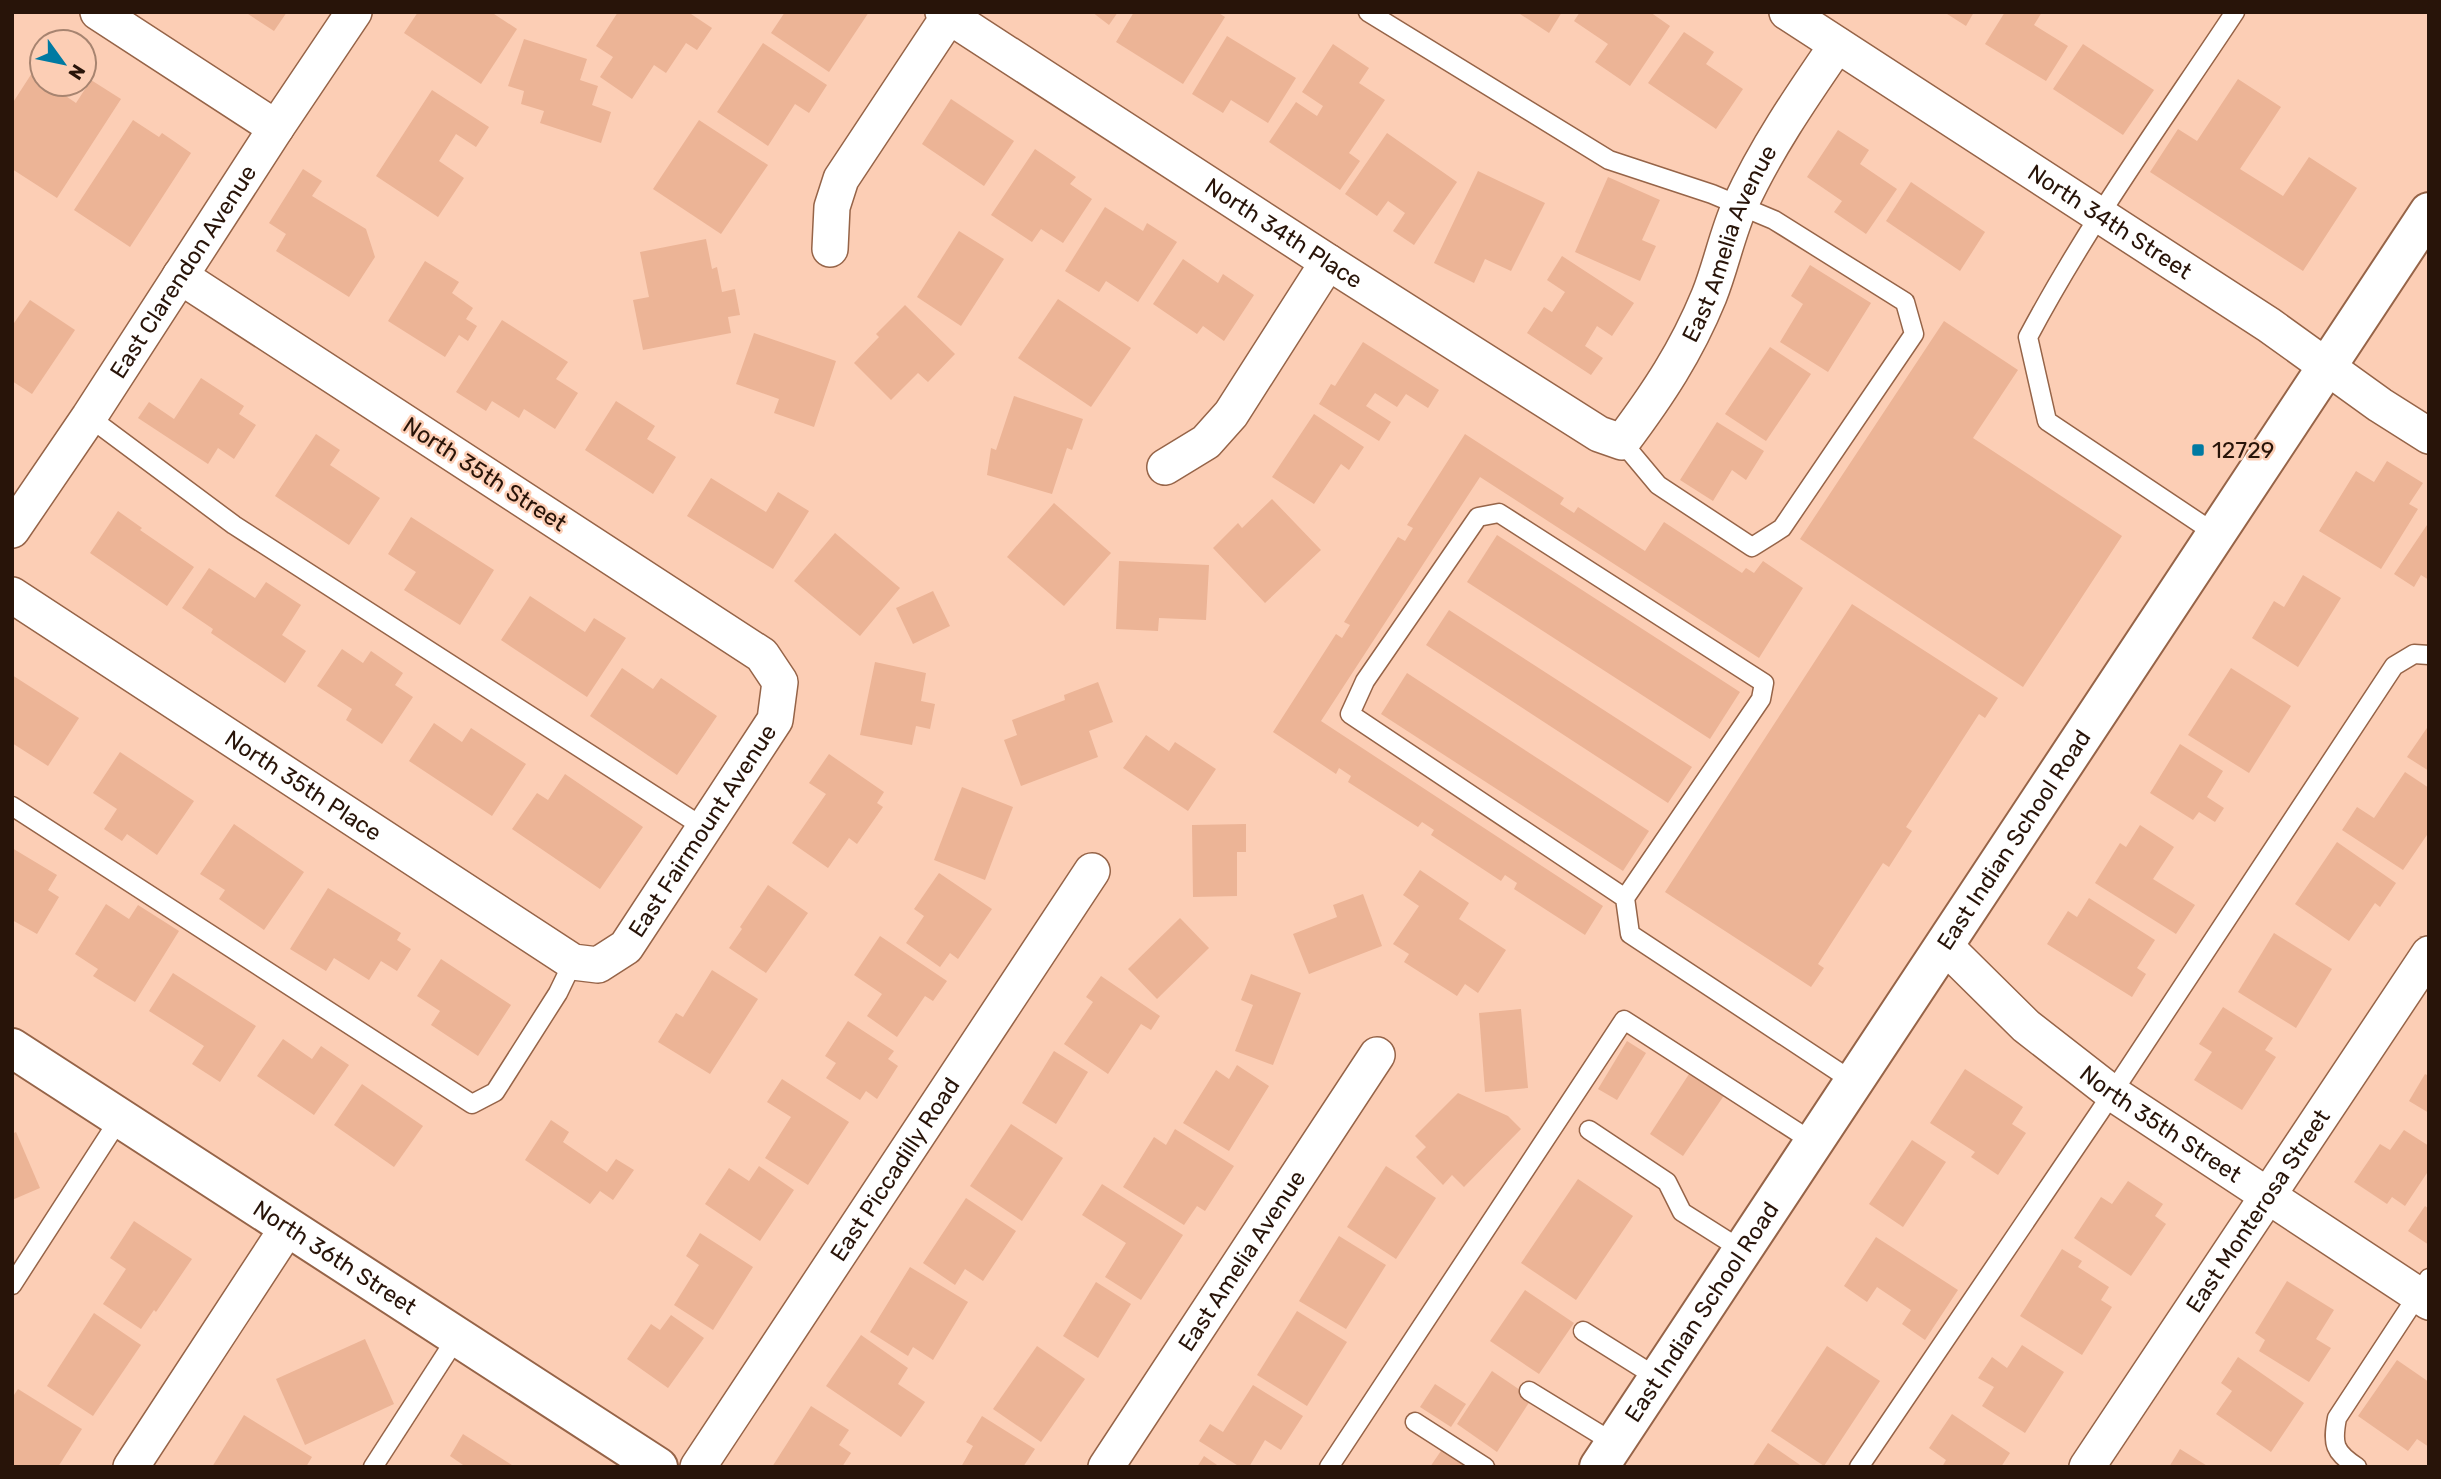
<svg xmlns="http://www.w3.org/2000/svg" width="2441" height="1479" font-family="Rubik,sans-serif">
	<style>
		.building { fill: #ecb496 }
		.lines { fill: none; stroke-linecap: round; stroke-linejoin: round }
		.lane-casing { stroke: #966448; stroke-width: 21 }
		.street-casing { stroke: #966448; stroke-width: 38 }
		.secondary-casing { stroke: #966448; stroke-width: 42 }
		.lane { stroke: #fff; stroke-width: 18 }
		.street { stroke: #fff; stroke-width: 35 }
		.secondary { stroke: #fff; stroke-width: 38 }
		.poi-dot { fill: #007aa2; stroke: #fcceb5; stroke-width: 2.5 }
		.labels { text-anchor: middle; stroke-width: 5; stroke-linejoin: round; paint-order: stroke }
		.street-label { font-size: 23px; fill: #281409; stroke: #fcceb5 }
		.poi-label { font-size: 23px; fill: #281409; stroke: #fcceb5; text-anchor: start }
	</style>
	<rect width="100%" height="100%" fill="#fcceb5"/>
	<g class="building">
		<path d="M245 12H287L274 31Z"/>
		<path d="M418 12H491L517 29 481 84 404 33Z"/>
		<path d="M618 12H688L712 28 697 50 686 43 666 73 654 65 632 99 600 77 613 57 596 46Z"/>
		<path d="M785 12H869L829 72 771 33Z"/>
		<path d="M1092 12H1118L1109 25Z"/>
		<path d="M1134 12H1217L1225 17 1183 84 1116 42Z"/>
		<path d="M1517 12H1562L1549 33Z"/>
		<path d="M1580 12H1650L1670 26 1630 86 1595 62 1608 44 1574 21Z"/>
		<path d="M1944 12H1974L1966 26Z"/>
		<path d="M2005 12H2042L2034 25 2068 46 2046 81 1985 44Z"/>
		<path d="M1684 32 1714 52 1706 64 1743 89 1716 129 1648 83Z"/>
		<path d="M1227 36 1296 78 1268 123 1231 100 1223 113 1192 94Z"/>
		<path d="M524 39 587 59 580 80 598 86 592 105 611 112 601 143 540 123 544 111 521 104 524 91 508 86Z"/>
		<path d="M763 43 827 85 809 113 795 104 768 146 717 112Z"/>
		<path d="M1333 44 1369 68 1359 83 1385 100 1349 153 1360 161 1340 190 1269 142 1296 102 1317 116 1323 106 1302 92Z"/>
		<path d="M2083 44 2154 90 2123 135 2053 89Z"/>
		<path d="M32 73 42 80V84H48L76 103 91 80 121 99 57 198 12 169V104Z"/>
		<path d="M2238 79 2281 107 2240 169 2283 196 2309 157 2357 188 2303 271 2150 172 2178 129 2197 141Z"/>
		<path d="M432 90 489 127 476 147 456 134 439 161 464 178 438 217 376 176Z"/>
		<path d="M951 99 1014 141 984 186 922 144Z"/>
		<path d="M133 120 159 137 162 133 191 153 130 247 74 210Z"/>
		<path d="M699 120 768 165 721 234 653 189Z"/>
		<path d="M1838 130 1869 150 1860 164 1897 189 1866 234 1834 212 1842 201 1807 177Z"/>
		<path d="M1387 133 1457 182 1414 245 1393 231 1405 213 1388 201 1377 216 1345 194Z"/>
		<path d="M1035 149 1076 177 1070 184 1092 199 1063 243 1041 229 1032 242 991 215Z"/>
		<path d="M303 169 322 181 312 196 366 229 375 257 349 297 276 251 286 234 269 223Z"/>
		<path d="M1478 171 1545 203 1511 271 1485 259 1474 283 1434 263Z"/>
		<path d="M1608 177 1660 200 1642 240 1656 246 1640 281 1575 252Z"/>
		<path d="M1911 182 1985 232 1960 271 1886 221Z"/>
		<path d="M1105 207 1143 231 1147 223 1177 242 1138 302 1106 281 1099 292 1065 271Z"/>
		<path d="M959 231 1004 259 961 326 917 297Z"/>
		<path d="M706 239 712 269 717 267 722 292 735 289 740 315 728 317 731 333 643 350 633 300 649 297 640 252Z"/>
		<path d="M1562 256 1634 303 1612 336 1597 326 1585 346 1603 358 1591 375 1527 333 1544 307 1552 312 1565 292 1547 280Z"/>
		<path d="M1183 259 1218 283 1223 274 1254 295 1224 341 1203 326 1197 334 1153 304Z"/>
		<path d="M425 261 459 282 452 293 473 308 466 319 477 326 468 341 459 335 445 357 388 321Z"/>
		<path d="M1810 265 1871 303 1828 372 1780 342 1803 304 1791 296Z"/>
		<path d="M1058 299 1131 348 1091 407 1018 358Z"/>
		<path d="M30 300 75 330 32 394 12 381V326Z"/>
		<path d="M905 305 955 354 928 382 918 373 891 400 854 363 879 337 876 334Z"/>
		<path d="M502 320 568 362 556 379 578 393 555 429 524 409 519 418 492 401 486 411 456 392Z"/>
		<path d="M1944 321 2018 370 1973 438 2122 536 2023 687 1800 539Z"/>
		<path d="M754 333 836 361 814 427 774 413 779 399 736 384Z"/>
		<path d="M1363 342 1439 390 1428 408 1406 394 1397 407 1375 393 1366 406 1391 422 1379 441 1319 404 1331 384 1335 386Z"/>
		<path d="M1770 347 1811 374 1766 441 1725 414Z"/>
		<path d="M201 378 244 406 239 414 256 425 234 459 218 448 208 464 138 418 149 402 174 419Z"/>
		<path d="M1014 396 1083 419 1072 450 1067 448 1052 494 987 475 991 448 996 450Z"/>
		<path d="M616 401 655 426 647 439 676 457 653 494 585 450Z"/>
		<path d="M1314 414 1364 447 1349 470 1341 464 1314 504 1272 477Z"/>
		<path d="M1717 422 1764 451 1746 480 1732 470 1713 501 1680 480Z"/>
		<path d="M316 434 340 450 330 465 380 498 349 545 275 496Z"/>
		<path d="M1465 434 1564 498 1560 504 1574 513 1578 507 1645 551 1664 522 1742 573 1746 568 1754 573 1763 561 1803 588 1759 658 1480 477 1321 721 1603 906 1585 935 1514 889 1517 883 1505 875 1501 881 1431 835 1434 830 1422 822 1418 827 1348 782 1351 776 1339 768 1336 774 1273 732 1336 634 1342 638 1350 625 1344 622 1398 537 1405 541 1413 528 1407 525Z"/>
		<path d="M2387 461 2423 483 2409 504 2418 509 2381 569 2319 531 2356 471 2374 482Z"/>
		<path d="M711 478 766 512 778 492 809 511 773 569 687 516Z"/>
		<path d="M1272 499 1321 550 1265 603 1213 548 1238 523 1242 528Z"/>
		<path d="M1054 503 1111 553 1064 606 1007 557Z"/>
		<path d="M118 511 142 528 140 530 194 567 167 606 90 553Z"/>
		<path d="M411 517 494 570 460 625 404 590 416 572 388 554Z"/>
		<path d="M2429 522V580L2421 575 2414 587 2394 574Z"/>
		<path d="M835 533 900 588 860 636 794 581Z"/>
		<path d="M1497 535 1740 692 1710 739 1467 582Z"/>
		<path d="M1119 561 1209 565 1206 620 1159 618 1158 631 1116 629Z"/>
		<path d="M209 568 255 598 266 582 301 605 282 635 306 651 285 683 211 633 213 629 182 608Z"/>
		<path d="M2303 575 2341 598 2298 667 2252 638 2274 601 2284 607Z"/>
		<path d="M933 591 950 626 913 644 896 608Z"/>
		<path d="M530 596 585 632 594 618 626 638 587 697 501 640Z"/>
		<path d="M1852 604 1998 698 1985 718 1979 714 1906 827 1912 831 1889 867 1883 863 1818 964 1824 968 1811 987 1665 892Z"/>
		<path d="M1449 610 1692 767 1668 803 1426 645Z"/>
		<path d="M342 649 363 663 371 651 403 673 395 685 413 697 382 744 346 720 352 709 317 686Z"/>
		<path d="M875 662 926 673 921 701 935 704 930 729 916 726 912 745 860 735Z"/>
		<path d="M622 668 653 689 661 678 717 716 677 775 590 716Z"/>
		<path d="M2231 668 2291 706 2249 773 2188 735Z"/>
		<path d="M1407 673 1649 831 1623 871 1381 714Z"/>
		<path d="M12 675 79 718 48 766 12 743Z"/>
		<path d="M1098 682 1113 722 1089 731 1098 757 1021 786 1004 740 1017 735 1012 720 1065 700 1064 695Z"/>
		<path d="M434 723 462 742 471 728 526 764 492 816 409 761Z"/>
		<path d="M2429 725V771L2407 757Z"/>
		<path d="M1146 735 1169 751 1175 742 1216 769 1188 811 1123 768Z"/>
		<path d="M2180 744 2223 771 2207 797 2224 808 2215 822 2199 812 2193 820 2150 793Z"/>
		<path d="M120 752 194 801 157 855 127 834 122 841 104 829 117 809 93 793Z"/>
		<path d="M829 754 884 792 877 803 883 807 857 844 849 838 828 868 792 843 826 794 809 783Z"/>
		<path d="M2405 772 2429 788V832L2403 870 2342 830 2357 807 2374 818Z"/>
		<path d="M565 774 643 827 600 889 512 829 537 793 548 800Z"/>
		<path d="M962 787 1013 807 985 880 934 860Z"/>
		<path d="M234 824 304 872 264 930 219 899 225 890 200 874Z"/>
		<path d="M1246 824V852H1237V896L1193 897 1192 825Z"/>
		<path d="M2140 825 2174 847 2153 879 2195 905 2176 934 2095 883 2120 843 2126 847Z"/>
		<path d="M2337 842 2396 883 2380 907 2375 903 2349 941 2295 904Z"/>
		<path d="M12 848 57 875 48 890 59 897 37 934 12 920Z"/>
		<path d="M1420 870 1469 903 1459 919 1506 950 1478 993 1465 984 1457 996 1404 962 1409 954 1393 944 1419 906 1403 895Z"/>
		<path d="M939 873 992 909 958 959 950 953 940 967 906 943 924 916 914 909Z"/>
		<path d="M768 885 808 913 766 973 729 948 742 929 740 927Z"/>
		<path d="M328 888 401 933 397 940 411 949 397 971 381 961 369 980 334 958 326 971 290 949Z"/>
		<path d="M1363 894 1382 946 1309 974 1293 934 1337 917 1333 905Z"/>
		<path d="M2089 898 2155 940 2137 968 2146 974 2132 997 2047 944 2068 911 2077 917Z"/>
		<path d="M106 904 129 919 138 905 179 931 135 1002 93 976 98 969 75 954Z"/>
		<path d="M1180 918 1209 948 1157 999 1128 969Z"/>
		<path d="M2274 933 2332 969 2296 1028 2238 992Z"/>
		<path d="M880 936 947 981 933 1001 925 996 897 1037 867 1016 882 994 854 975Z"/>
		<path d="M441 959 511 1005 478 1056 431 1025 440 1011 417 996Z"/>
		<path d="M712 970 758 999 710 1074 658 1042 676 1013 683 1017Z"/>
		<path d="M173 973 256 1026 220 1082 192 1064 204 1046 149 1011Z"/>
		<path d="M1251 974 1301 993 1273 1065 1235 1051 1253 1005 1241 1000Z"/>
		<path d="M1101 976 1160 1016 1151 1030 1141 1024 1108 1074 1064 1044 1093 1002 1086 997Z"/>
		<path d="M2223 1007 2273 1038 2265 1050 2276 1057 2242 1110 2194 1080 2212 1052 2199 1044Z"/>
		<path d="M1521 1009 1528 1088 1485 1092 1479 1013Z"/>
		<path d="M848 1021 894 1051 888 1059 898 1066 877 1099 866 1091 860 1100 826 1078 836 1063 825 1056Z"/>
		<path d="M283 1039 312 1059 321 1046 349 1065 314 1115 257 1076Z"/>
		<path d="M1627 1041 1646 1053 1617 1100 1598 1089Z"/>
		<path d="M1054 1051 1088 1072 1056 1124 1022 1103Z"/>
		<path d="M1237 1065 1269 1086 1229 1151 1183 1123 1216 1070 1229 1079Z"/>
		<path d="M1965 1069 2023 1107 2012 1124 2026 1133 1998 1175 1971 1157 1975 1152 1930 1123Z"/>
		<path d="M1691 1071 1725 1094 1683 1156 1650 1134Z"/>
		<path d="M2425 1074 2429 1076V1113L2409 1101Z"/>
		<path d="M782 1079 849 1122 808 1185 765 1158 791 1117 767 1102Z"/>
		<path d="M362 1084 423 1126 394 1167 334 1125Z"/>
		<path d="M1458 1093 1508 1116 1521 1129 1464 1187 1452 1175 1443 1185 1416 1157 1426 1147 1415 1136Z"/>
		<path d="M551 1120 569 1132 563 1142 607 1172 616 1159 634 1170 613 1200 600 1191 590 1204 525 1160Z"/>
		<path d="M1011 1124 1063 1158 1022 1221 970 1186Z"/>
		<path d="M1175 1129 1234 1166 1205 1211 1197 1206 1184 1225 1123 1187 1154 1137 1166 1145Z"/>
		<path d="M2404 1130 2429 1146V1170L2405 1206 2392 1197 2387 1204 2354 1182 2380 1144 2390 1150Z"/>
		<path d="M16 1132 40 1188 12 1200V1134Z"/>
		<path d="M1912 1140 1946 1162 1903 1227 1869 1204Z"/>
		<path d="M759 1166 794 1190 760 1241 705 1204 729 1168 749 1181Z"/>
		<path d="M1386 1166 1436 1198 1396 1259 1347 1227Z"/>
		<path d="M1578 1179 1633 1216 1576 1300 1521 1263Z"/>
		<path d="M2128 1181 2163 1204 2155 1216 2166 1224 2131 1276 2074 1238 2101 1197 2112 1204Z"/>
		<path d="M1102 1184 1183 1235 1141 1300 1105 1277 1126 1243 1082 1215Z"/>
		<path d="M966 1198 1016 1231 983 1281 965 1269 955 1285 923 1263Z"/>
		<path d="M2425 1206 2429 1209V1245L2408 1231Z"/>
		<path d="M134 1221 192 1259 156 1312 154 1310 141 1329 103 1304 126 1269 110 1258Z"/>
		<path d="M700 1233 753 1267 713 1330 674 1305 699 1265 686 1256Z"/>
		<path d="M1339 1236 1386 1265 1346 1329 1299 1301Z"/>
		<path d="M1876 1237 1958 1290 1925 1340 1902 1324 1911 1310 1877 1287 1867 1302 1844 1286Z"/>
		<path d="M2062 1249 2082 1261 2078 1267 2109 1287 2101 1300 2112 1307 2082 1355 2020 1316Z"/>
		<path d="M910 1267 968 1302 933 1360 913 1347 908 1356 870 1332Z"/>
		<path d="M2287 1281 2334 1310 2316 1339 2331 1348 2309 1382 2259 1351 2265 1340 2255 1333Z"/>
		<path d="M1096 1282 1131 1304 1098 1358 1063 1336Z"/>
		<path d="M1525 1290 1574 1323 1539 1374 1490 1341Z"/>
		<path d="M1297 1311 1347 1342 1307 1406 1257 1375Z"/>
		<path d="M94 1313 141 1345 93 1416 47 1386Z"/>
		<path d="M671 1315 704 1338 668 1388 627 1359 651 1324 660 1330Z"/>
		<path d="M861 1335 908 1368 898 1384 925 1402 901 1437 826 1386Z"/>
		<path d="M365 1339 394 1404 305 1445 276 1379Z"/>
		<path d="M2022 1345 2064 1372 2025 1433 1982 1406 1994 1387 1978 1378 1992 1357 2007 1368Z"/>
		<path d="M1037 1346 1085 1379 1041 1442 993 1409Z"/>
		<path d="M1827 1346 1880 1381 1824 1466 1771 1431Z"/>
		<path d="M2238 1357 2304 1403 2271 1452 2216 1414 2232 1391 2221 1383Z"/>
		<path d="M2397 1360 2429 1382V1447L2417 1439 2408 1451 2358 1416Z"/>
		<path d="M1492 1371 1532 1398 1497 1452 1457 1424Z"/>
		<path d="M1435 1384 1466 1404 1451 1427 1420 1407Z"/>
		<path d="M1253 1385 1303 1416 1281 1450 1265 1440 1249 1467H1240L1199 1441 1210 1424 1223 1432Z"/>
		<path d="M18 1389 82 1429 58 1467H12V1398Z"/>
		<path d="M811 1406 849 1430 839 1445 851 1453 842 1467H772Z"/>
		<path d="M1952 1414 2010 1453 2001 1467H1942L1946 1460 1929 1448Z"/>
		<path d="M244 1415 312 1457 306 1467H212Z"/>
		<path d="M982 1416 1035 1449 1023 1467H961L973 1446 966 1442Z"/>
		<path d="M463 1434 515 1467H466L450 1456Z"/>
		<path d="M1768 1443 1803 1467H1752Z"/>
		<path d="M1445 1445 1477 1467H1430Z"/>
		<path d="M2180 1449 2209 1467H2169Z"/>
		<path d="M1204 1456 1220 1467H1197Z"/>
	</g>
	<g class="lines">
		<defs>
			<g id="lane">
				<path d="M1368 12 1609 160 1712 194 1774 220 1905 302 1914 334 1782 528 1752 547 1658 485 1622 442"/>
				<path d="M89 417 234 525 703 827"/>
				<path d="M2216 534 2047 421 2028 337C2088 224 2164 119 2235 12"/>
				<path d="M12 806 472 1104 495 1092 558 993 573 962"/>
				<path d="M1625 898 1761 699 1764 683 1499 513 1478 517 1365 681 1350 714 1625 898 1630 934 1854 1082"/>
				<path d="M1589 1130 1667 1182 1682 1212 1742 1250"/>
				<path d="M12 1285 120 1118"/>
				<path d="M1583 1331 1658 1378"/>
				<path d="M1529 1391 1614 1443"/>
				<path d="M1415 1422 1485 1467"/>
				<path d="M373 1467 457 1337"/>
				<path d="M1329 1467 1624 1020 1813 1142"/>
				<path d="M1859 1467 2099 1113 2394 666 2414 654 2429 655"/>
				<path d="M2357 1467C2334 1452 2332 1444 2337 1418L2429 1278"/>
			</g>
			<g id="street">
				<path d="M98 12 276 128"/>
				<path id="s1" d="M1787 12 2269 325 2380 405 2429 436"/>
				<path id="s2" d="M949 16 1328 262 1599 434 1622 442C1658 394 1686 352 1709 296 1721 266 1727 234 1740 205 1766 148 1802 96 1837 45"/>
				<path d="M830 249 832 207 841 179 949 16 943 12"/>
				<path d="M1165 467 1206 442 1231 414 1328 262"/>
				<path id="s3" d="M12 530 89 417 276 128 354 12"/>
				<path id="s4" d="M12 595 573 962 598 965 626 947 775 720 780 682 762 655 180 276"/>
				<path id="s5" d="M1944 945 2026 1026 2112 1093 2429 1302"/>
				<path d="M131 1467 288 1227"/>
				<path id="s6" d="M698 1467 1092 871"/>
				<path id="s7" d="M1106 1467 1377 1055"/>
				<path id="s8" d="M2087 1467 2429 954"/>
			</g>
			<g id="secondary">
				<path id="s9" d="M12 1048 658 1467"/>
				<path id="s10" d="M1599 1467 2429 212"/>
			</g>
		</defs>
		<use href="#lane" class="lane-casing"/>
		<use href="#street" class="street-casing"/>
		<use href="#secondary" class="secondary-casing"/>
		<use href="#lane" class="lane"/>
		<use href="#street" class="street"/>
		<use href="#secondary" class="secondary"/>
	</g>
	<rect class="poi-dot" x="2191" y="443" width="14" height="14" rx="3.5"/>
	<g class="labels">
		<g class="street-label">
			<text dy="8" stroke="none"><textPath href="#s1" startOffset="385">North 34th Street</textPath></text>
			<text dy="8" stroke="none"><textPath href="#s2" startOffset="399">North 34th Place</textPath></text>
			<text dy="8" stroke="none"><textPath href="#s2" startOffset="1024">East Amelia Avenue</textPath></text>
			<text dy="8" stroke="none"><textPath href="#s3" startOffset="310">East Clarendon Avenue</textPath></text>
			<text transform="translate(485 474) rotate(33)" y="8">North 35th Street</text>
			<text dy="8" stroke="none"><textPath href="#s4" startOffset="348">North 35th Place</textPath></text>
			<text dy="8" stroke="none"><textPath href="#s4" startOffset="868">East Fairmount Avenue</textPath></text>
			<text dy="8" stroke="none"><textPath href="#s10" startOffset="752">East Indian School Road</textPath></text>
			<text dy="8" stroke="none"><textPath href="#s5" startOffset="282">North 35th Street</textPath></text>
			<text dy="8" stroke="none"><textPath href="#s6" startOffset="357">East Piccadilly Road</textPath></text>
			<text dy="8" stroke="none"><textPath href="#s8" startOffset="308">East Monterosa Street</textPath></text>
			<text dy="8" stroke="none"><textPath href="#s9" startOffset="385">North 36th Street</textPath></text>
			<text dy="8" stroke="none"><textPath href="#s7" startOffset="247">East Amelia Avenue</textPath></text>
			<text dy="8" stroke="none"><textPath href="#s10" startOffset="186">East Indian School Road</textPath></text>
		</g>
		<g class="poi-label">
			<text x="2212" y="458">12729</text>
		</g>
	</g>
	<rect width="2441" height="1479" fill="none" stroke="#281409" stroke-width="28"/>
	<g transform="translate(63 63) rotate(123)"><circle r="33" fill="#fcceb5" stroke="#a78470" stroke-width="2"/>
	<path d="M0-5L12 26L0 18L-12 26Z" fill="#007aa2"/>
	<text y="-10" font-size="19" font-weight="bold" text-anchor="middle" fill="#281409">N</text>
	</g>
</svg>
